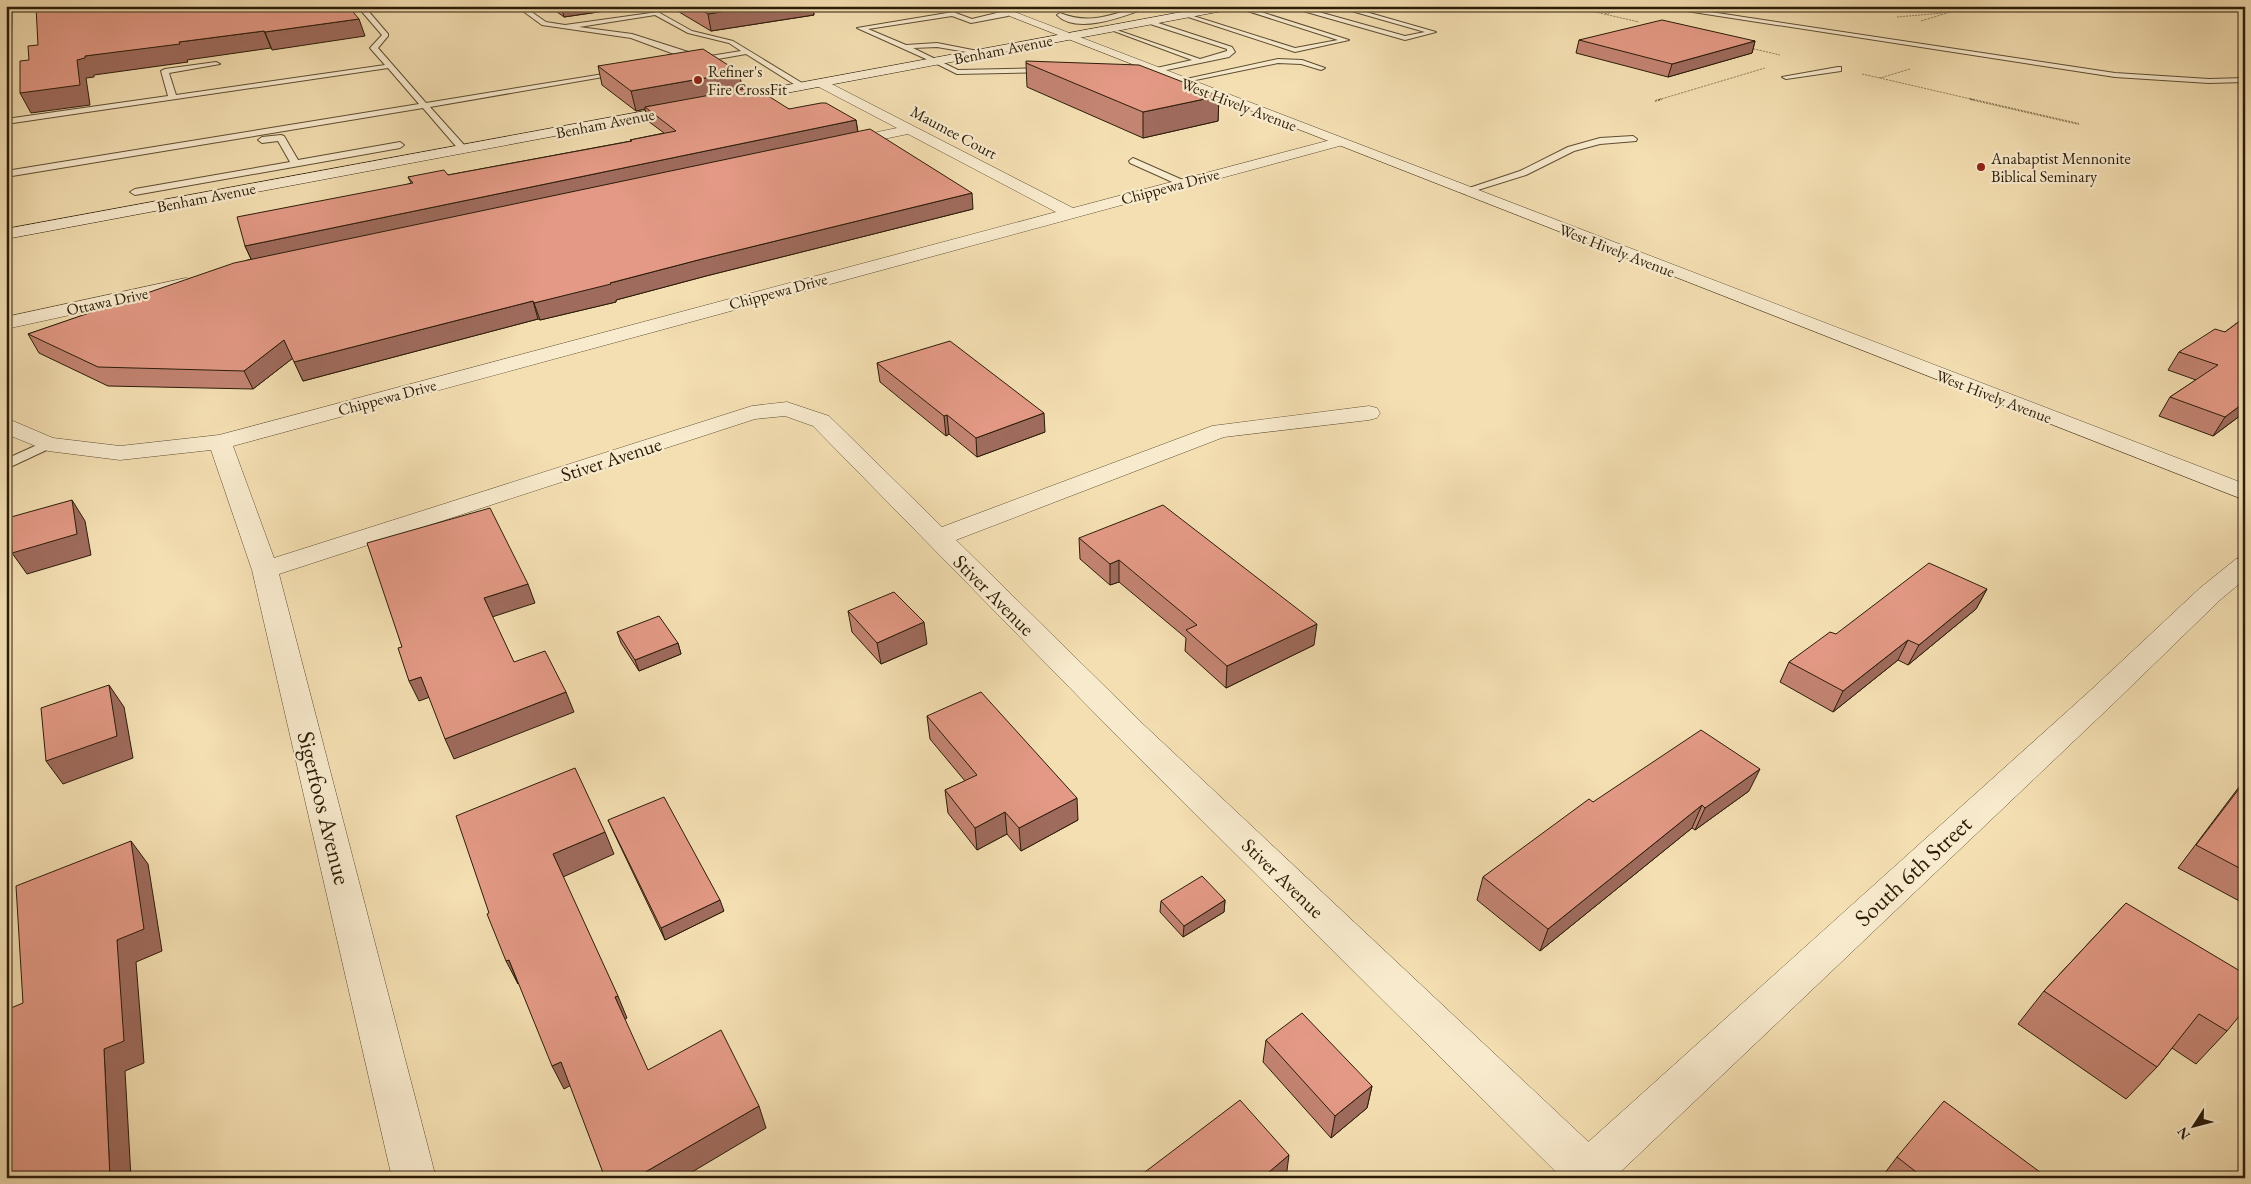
<svg xmlns="http://www.w3.org/2000/svg" width="2251" height="1184" font-family="'EB Garamond',serif">
	<style>
		.lines { fill: none; stroke-linecap: round; stroke-linejoin: round }
		.service-casing { stroke: #5d4d32; stroke-width: 2 }
		.minor-casing { stroke: #5d4d32; stroke-width: 1 }
		.tertiary-casing { stroke: #5d4d32; stroke-width: 1 }
		.secondary-casing { stroke: #2b1c08; stroke-width: 1 }
		.path-far1 { stroke: #2b1c08; stroke-width: 1; stroke-dasharray: 0.5 1; stroke-linecap: butt }
		.path { stroke: #2b1c08; stroke-width: 2; stroke-dasharray: 0.5 1; stroke-linecap: butt }
		.service { fill: #f8eacd; fill-rule: evenodd }
		.minor { fill: #f8eacd; fill-rule: evenodd }
		.tertiary { fill: #f8eacd; fill-rule: evenodd }
		.secondary { fill: #f8eacd; fill-rule: evenodd }
		.wall { fill: #c38472; stroke: #2b1c08 }
		.shaded-wall { fill: #9f6b5d; stroke: #2b1c08 }
		.building { fill: #e39985; stroke: #2b1c08 }
		.poi-dot { fill: #8f2418; stroke: #f8eacd; stroke-width: 2 }
		.labels { text-anchor: middle; stroke-width: 4.5; stroke-linejoin: round; paint-order: stroke }
		.far-street-label { font-size: 16px; fill: #2b1c08; stroke: #f8eacd }
		.far-poi-label { font-size: 16px; fill: #2b1c08; stroke: #f8eacd; text-anchor: start }
		.street-label { font-size: 20px; fill: #2b1c08; stroke: #f8eacd }
		.near-street-label { font-size: 24px; fill: #2b1c08; stroke: #f8eacd }
	</style>
	<rect width="100%" height="100%" fill="#f4dfb2"/>
	<filter id="stains"><feTurbulence type="fractalNoise" baseFrequency=".004" numOctaves="4"/><feColorMatrix values="0 0 0 0 .2 0 0 0 0 .09 0 0 0 0 .02 0 0 0 .5 -.17"/></filter>
	<radialGradient id="worn" r=".72"><stop offset=".6" stop-color="#630" stop-opacity="0"/><stop offset="1" stop-color="#630" stop-opacity=".3"/></radialGradient>
	<g class="lines">
		<defs>
			<g id="service">
				<path d="M6 6H12L10 66 6 68Z"/>
				<path d="M357 6H364L388 34V36L378 48 426 103 622 71 626 73 430 107 466 147 467 149 463 152 460 151 423 108 6 177V171L419 104 388 68 6 124V119L168 96 161 71 165 69 216 62 220 64 169 73 176 95 385 65 370 48 382 35Z"/>
				<path d="M516 6H523L546 22 565 25 658 12 692 31 733 41 807 86 800 88 746 54 695 63 691 61 697 58 674 54 631 38 542 25ZM655 15 688 33 729 43 741 51 704 57 632 34 579 27Z"/>
				<path d="M1025 6H1041L1010 13 1008 16 971 23 952 16 868 29 906 45 937 43 988 53 984 55 937 47 913 48 958 70 1048 68H1051V72L957 74 935 63 857 28 953 12 972 19Z"/>
				<path d="M1232 6H1242L1349 40 1295 52 1182 15 1187 14 1295 48 1338 40Z"/>
				<path d="M1302 6H1308V9L1405 36 1425 32 1334 6H1345L1436 32 1405 40 1303 11Z"/>
				<path d="M1654 6H1671L2115 73 2209 79 2245 78V82L2209 83 2115 77Z"/>
				<path d="M1139 7 1141 10C1119 18 1076 34 1057 15L1060 13C1089 25 1110 15 1139 7Z"/>
				<path d="M1149 20 1232 47 1235 52 1229 57 1152 73V69L1192 60 1111 30V28L1200 59 1227 51V49L1147 23V21Z"/>
				<path d="M1278 59 1302 60 1325 68 1321 70 1301 64 1278 63 1181 83 1177 81Z"/>
				<path d="M1838 67H1841V71L1786 79 1782 77Z"/>
				<path d="M281 135 284 136 298 160 400 142 404 145 400 148 135 195 130 192 135 189 290 162 278 141 262 143 258 140 262 137Z"/>
				<path d="M1633 136 1637 139 1636 141 1600 144 1574 151 1526 175 1465 194 1460 191 1520 171 1568 147 1600 138Z"/>
				<path d="M1133 158 1185 181 1187 183 1185 185H1179L1130 163 1129 161Z"/>
				<path d="M48 440 53 441 55 444 53 447 6 469V459Z"/>
			</g>
			<g id="minor">
				<path d="M822 79 1073 208 1338 138 1345 142 1343 145 233 446 274 558 752 406 787 402 829 416 942 527 1212 426 1369 406 1377 408 1380 413 1377 418 1369 420 1224 437 956 540 1144 725 1610 1162 1616 1178H1562L1122 741 813 426 785 416 755 419 279 574 436 1178H392L252 570 211 450 120 460 48 451 6 434V418L53 438 120 446 219 435 1056 212 908 134 844 147 839 146 837 143 839 140 897 128 817 86 816 83Z"/>
				<path d="M186 278 193 280 195 284 193 288 6 329V317Z"/>
			</g>
			<g id="tertiary">
				<path d="M984 6H999L2245 484V500Z"/>
				<path d="M2245 557V579L2220 600 2114 703 1614 1178H1560L1566 1162 2092 689 2200 588 2236 559Z"/>
			</g>
			<g id="secondary">
				<path d="M1214 6H1238L1233 9 728 104 721 100 728 96Z"/>
				<path d="M683 104 690 108 688 111 6 239V229Z"/>
			</g>
		</defs>
		<use href="#service" class="service-casing"/>
		<use href="#minor" class="minor-casing"/>
		<use href="#tertiary" class="tertiary-casing"/>
		<use href="#secondary" class="secondary-casing"/>
		<g class="path-far1">
			<path d="M1569 6 1639 22"/>
			<path d="M1605 14 1635 7"/>
			<path d="M1897 17 1943 13"/>
			<path d="M1921 21 1970 6"/>
			<path d="M1750 48 1780 55"/>
			<path d="M1910 69 1880 78 1975 100"/>
			<path d="M1862 74 1880 78"/>
			<path d="M1658 100 1765 68"/>
		</g>
		<g class="path">
			<path d="M1970 99 2079 124"/>
			<path d="M1655 101 1662 99"/>
		</g>
		<use href="#service" class="service"/>
		<use href="#minor" class="minor"/>
		<use href="#tertiary" class="tertiary"/>
		<use href="#secondary" class="secondary"/>
	</g>
	<g class="wall">
		<path d="M549 6H639L564 17Z"/>
		<path d="M669 6H813L814 15 711 31Z"/>
		<path d="M1880 6H1897L1890 8Z"/>
		<path d="M1579 40 1755 41 1752 53 1668 77 1576 53Z"/>
		<path d="M1026 63 1219 96 1218 121 1143 138 1027 87Z"/>
		<path d="M598 66 742 89 789 109 856 120 858 132 973 209 706 276 616 300V302L540 320 538 319 303 381 293 358 253 389 108 386 39 353 28 334 251 259 245 246 411 183 408 177 448 175 631 141 630 140 664 133 648 121 645 109 636 111 602 85Z"/>
		<path d="M2245 317V412L2213 436 2159 416 2170 397 2196 380 2168 370 2179 352 2225 332Z"/>
		<path d="M877 363 1045 432 977 457 949 434 946 436 880 382Z"/>
		<path d="M1079 538 1314 645 1226 688 1185 651 1186 638 1119 582 1110 585 1080 559Z"/>
		<path d="M1987 589 1976 609 1908 665 1898 660 1833 712 1780 682 1789 662 1836 634Z"/>
		<path d="M848 611 927 644 881 664 852 632Z"/>
		<path d="M617 632 678 643 681 654 639 671 621 643Z"/>
		<path d="M927 716 1078 820 1021 851 1007 834 977 850 948 813 945 790 965 781 930 739Z"/>
		<path d="M2245 779V904L2178 868Z"/>
		<path d="M1749 791 1695 830 1692 828 1540 951 1477 900 1483 877 1593 802Z"/>
		<path d="M608 820 724 911 665 940 613 831Z"/>
		<path d="M1225 900 1224 912 1183 937 1160 912 1161 901Z"/>
		<path d="M2126 903 2227 1031 2196 1064 2172 1048 2157 1067 2126 1099 2018 1024 2044 991Z"/>
		<path d="M1266 1040 1372 1086 1367 1108 1331 1138 1263 1062Z"/>
		<path d="M1897 1157 2048 1178H1881Z"/>
	</g>
	<g class="shaded-wall">
		<path d="M561 6H639L564 17Z"/>
		<path d="M758 6H813L814 15 711 31 708 14Z"/>
		<path d="M359 19 365 36 272 50 265 32Z"/>
		<path d="M264 31 271 48 187 60 188 62 94 75V77L86 78 90 105 31 113 20 93 77 60 85 56 179 42Z"/>
		<path d="M1755 41 1752 53 1668 77 1672 64Z"/>
		<path d="M739 72 743 91 645 107V109L636 111 631 91Z"/>
		<path d="M1219 96 1218 121 1143 138V112Z"/>
		<path d="M856 120 858 134 253 263 245 246Z"/>
		<path d="M972 193 973 209 706 276 616 300V302L540 320 534 303 702 259Z"/>
		<path d="M533 301 538 319 303 381 294 362Z"/>
		<path d="M284 340 293 358 253 389 244 371Z"/>
		<path d="M2245 402V412L2213 436 2225 417Z"/>
		<path d="M1044 413 1045 432 977 457 976 438Z"/>
		<path d="M947 415 949 434 946 436 944 416Z"/>
		<path d="M72 500 85 521 91 555 27 574 12 553Z"/>
		<path d="M1119 560V582L1110 585V564Z"/>
		<path d="M528 584 535 603 492 617 484 598Z"/>
		<path d="M1987 589 1976 609 1908 665 1919 645Z"/>
		<path d="M924 622 927 644 881 664 877 643Z"/>
		<path d="M1317 624 1314 645 1226 688 1227 666Z"/>
		<path d="M1908 640 1898 660 1833 712 1843 691Z"/>
		<path d="M678 643 681 654 639 671 635 660Z"/>
		<path d="M421 677 430 697 419 701 409 681Z"/>
		<path d="M109 685 124 707 133 758 63 784 46 761Z"/>
		<path d="M566 692 574 712 454 759 445 739Z"/>
		<path d="M1760 769 1749 791 1695 830 1705 808Z"/>
		<path d="M1077 798 1078 820 1021 851 1019 828Z"/>
		<path d="M1702 805 1692 828 1540 951 1548 929Z"/>
		<path d="M1005 812 1007 834 977 850 975 828Z"/>
		<path d="M605 832 614 854 563 877 553 854Z"/>
		<path d="M131 841 148 864 162 951 136 962 144 1063 125 1071 131 1178H110L104 1049 117 940Z"/>
		<path d="M720 900 724 911 665 940 661 928Z"/>
		<path d="M1225 900 1224 912 1183 937 1184 926Z"/>
		<path d="M509 960 518 984 506 961Z"/>
		<path d="M618 996 627 1018 624 1020 615 997Z"/>
		<path d="M561 1062 573 1084 564 1089 552 1066Z"/>
		<path d="M1372 1086 1367 1108 1331 1138 1335 1116Z"/>
		<path d="M759 1106 766 1128 682 1178H635Z"/>
		<path d="M1289 1155 1286 1178H1262Z"/>
	</g>
	<g class="building">
		<path d="M39 6H348L359 19 265 32 264 31 179 42 180 44 85 56V58L77 60 80 85 20 93V61L29 60 28 46 38 45 36 7Z"/>
		<path d="M694 6H758L708 14Z"/>
		<path d="M1662 20 1755 41 1672 64 1579 40Z"/>
		<path d="M703 49 739 72 631 91 598 66Z"/>
		<path d="M1026 61 1139 65 1219 96 1143 112 1026 63Z"/>
		<path d="M754 87 789 109 821 103H826L856 120 245 246 237 217 413 183 408 177 444 170 448 175 632 141 630 140 676 131 645 107Z"/>
		<path d="M870 129 972 193 702 259 610 283 611 284 534 303 533 301 294 362 284 340 244 371 98 367 28 334 234 263Z"/>
		<path d="M2245 317V402L2225 417 2170 397 2218 365 2179 352 2215 329 2225 332Z"/>
		<path d="M950 341 1044 413 976 438 947 415 944 416 877 363Z"/>
		<path d="M72 500 77 534 12 553 11 517Z"/>
		<path d="M1163 505 1317 624 1227 666 1186 630 1197 625 1119 560 1110 564 1079 538Z"/>
		<path d="M490 508 528 584 484 598 514 662 545 651 566 692 445 739 421 677 409 681 398 648 402 647 367 543Z"/>
		<path d="M1929 563 1987 589 1919 645 1908 640 1843 691 1789 662 1830 632 1836 634Z"/>
		<path d="M894 592 924 622 877 643 848 611Z"/>
		<path d="M659 616 678 643 635 660 617 632Z"/>
		<path d="M109 685 117 736 46 761 41 708Z"/>
		<path d="M981 692 1077 798 1019 828 1005 812 975 828 945 790 977 775 927 716Z"/>
		<path d="M1701 730 1760 769 1705 808 1702 805 1548 929 1483 877 1589 799 1593 802Z"/>
		<path d="M575 768 605 832 553 854 618 996 615 997 648 1070 721 1030 759 1106 635 1178H605L561 1062 552 1066 509 960 506 961 487 914 489 913 456 816Z"/>
		<path d="M2245 781V871L2196 845Z"/>
		<path d="M664 797 720 900 661 928 608 820Z"/>
		<path d="M131 841 144 929 117 940 124 1041 104 1049 110 1178H6V1010L23 1003 16 886Z"/>
		<path d="M1202 876 1225 900 1184 926 1161 901Z"/>
		<path d="M2126 903 2245 974V1009L2227 1031 2199 1014 2157 1067 2044 991Z"/>
		<path d="M1302 1013 1372 1086 1335 1116 1266 1040Z"/>
		<path d="M1240 1100 1289 1155 1262 1178H1137Z"/>
		<path d="M1944 1101 2048 1178H1924L1897 1157Z"/>
	</g>
	<g class="poi-dot">
		<circle cx="698" cy="80" r="5"/>
		<circle cx="1981" cy="167" r="5"/>
	</g>
	<g class="labels">
		<g class="far-street-label">
			<text transform="translate(1003 49) rotate(-11)" y="6">Benham Avenue</text>
			<text transform="translate(1239 104) rotate(21)" y="6">West Hively Avenue</text>
			<text transform="translate(605 123) rotate(-11)" y="6">Benham Avenue</text>
			<text transform="translate(954 132) rotate(28)" y="6">Maumee Court</text>
			<text transform="translate(1170 186) rotate(-15)" y="6">Chippewa Drive</text>
			<text transform="translate(206 197) rotate(-11)" y="6">Benham Avenue</text>
			<text transform="translate(1617 250) rotate(21)" y="6">West Hively Avenue</text>
			<text transform="translate(778 291) rotate(-15)" y="6">Chippewa Drive</text>
			<text transform="translate(107 301) rotate(-12)" y="6">Ottawa Drive</text>
			<text transform="translate(1994 396) rotate(21)" y="6">West Hively Avenue</text>
			<text transform="translate(387 397) rotate(-15)" y="6">Chippewa Drive</text>
		</g>
		<g class="far-poi-label">
			<text x="708" y="77">Refiner's<tspan x="708" dy="18">Fire CrossFit</tspan></text>
			<text x="1991" y="164">Anabaptist Mennonite<tspan x="1991" dy="18">Biblical Seminary</tspan></text>
		</g>
		<g class="street-label">
			<text transform="translate(611 459) rotate(-18)" y="7">Stiver Avenue</text>
			<text transform="translate(994 595) rotate(45)" y="7">Stiver Avenue</text>
			<text transform="translate(1283 878) rotate(44)" y="7">Stiver Avenue</text>
		</g>
		<g class="near-street-label">
			<text transform="translate(324 808) rotate(76)" y="8">Sigerfoos Avenue</text>
			<text transform="translate(1913 871) rotate(-43)" y="8">South 6th Street</text>
		</g>
	</g>
	<rect width="2251" height="1184" fill="none" stroke="#f4dfb2" stroke-width="25"/>
	<rect x="8" y="8" width="2236" height="1169" fill="none" stroke="#2b1c08" stroke-width="2.5"/>
	<rect x="12" y="12" width="2226" height="1159" fill="none" stroke="#2b1c08"/>
	<g transform="translate(2194 1126) rotate(234)" stroke="#f8eacd" stroke-width="4" paint-order="stroke">
	<path d="M0-4L9 19L0 12L-9 19Z" fill="#2b1c08"/>
	<text y="-8" font-size="14" font-weight="bold" text-anchor="middle" fill="#2b1c08">N</text>
	</g>
	<rect width="100%" height="100%" filter="url(#stains)"/>
	<rect width="100%" height="100%" fill="url(#worn)"/>
</svg>
